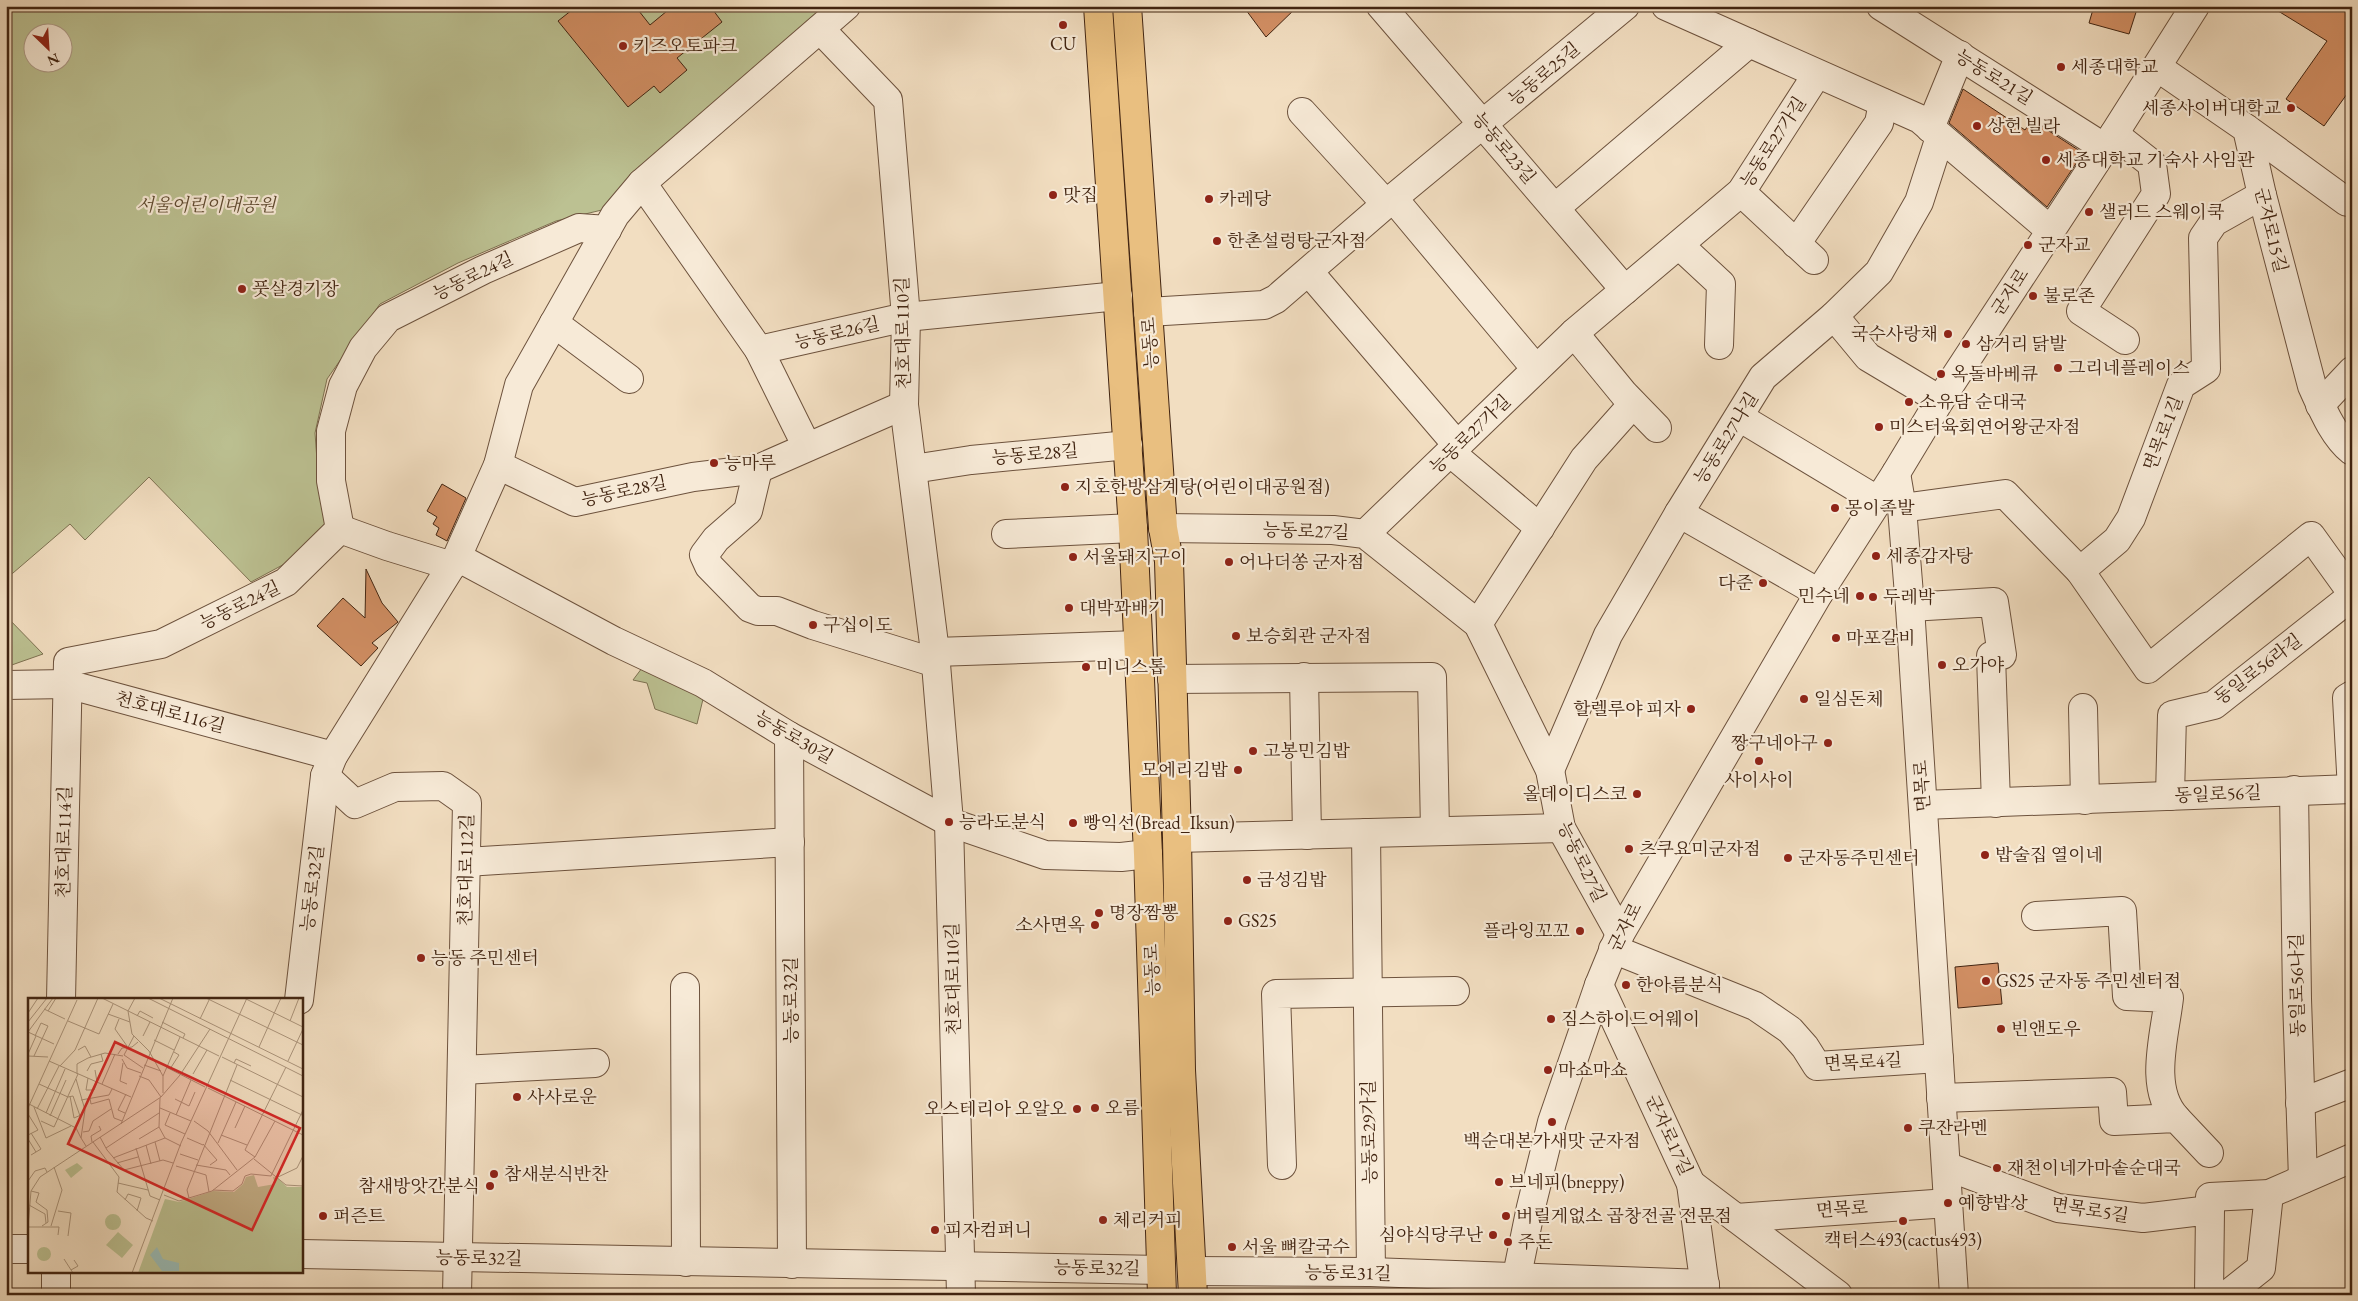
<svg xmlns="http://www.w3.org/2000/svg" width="2358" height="1301" font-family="'EB Garamond','Noto Serif KR',serif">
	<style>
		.green { fill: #bcc192; stroke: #7e7252; fill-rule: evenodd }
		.building { fill: #d28f64; stroke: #412411 }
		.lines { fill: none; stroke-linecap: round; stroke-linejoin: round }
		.minor-casing { stroke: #6d523d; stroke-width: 30 }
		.major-casing { stroke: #412411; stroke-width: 30 }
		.minor { stroke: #f7ead7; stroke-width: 28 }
		.major { stroke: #e9bf80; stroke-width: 28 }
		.poi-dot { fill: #8f2418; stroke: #f7ead7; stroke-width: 2 }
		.labels { text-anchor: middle; stroke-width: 4.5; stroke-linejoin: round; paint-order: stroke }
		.poi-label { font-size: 18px; fill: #412411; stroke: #f7ead7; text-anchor: start }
		.street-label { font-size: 18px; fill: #412411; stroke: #f7ead7 }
		.park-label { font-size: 18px; font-style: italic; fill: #604b31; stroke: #f7ead7 }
		.inset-road { fill: none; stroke: #ab947b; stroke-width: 1 }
		.view { fill: #d62828; fill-opacity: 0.15; stroke: #d62828; stroke-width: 2.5 }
		.inset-edge { fill: none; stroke: #412411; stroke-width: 2.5 }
	</style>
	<rect width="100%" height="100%" fill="#f2dec1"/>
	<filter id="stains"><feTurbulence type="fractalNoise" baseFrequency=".004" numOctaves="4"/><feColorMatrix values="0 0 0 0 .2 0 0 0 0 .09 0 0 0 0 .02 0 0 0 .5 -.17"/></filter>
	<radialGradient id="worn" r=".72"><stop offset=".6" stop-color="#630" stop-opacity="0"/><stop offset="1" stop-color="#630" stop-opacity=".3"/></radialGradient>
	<g class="green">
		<path d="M6 6H826L606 209 556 221 458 263 380 304 327 379 315 433 319 488 329 525 290 561 251 582 149 477 85 540 70 524 6 579ZM32 32H62V62H32Z"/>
		<path d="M6 616 43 654 6 667Z"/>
		<path d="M645 664 704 695 697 724 655 709 647 683 633 680Z"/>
	</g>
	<g class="building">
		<path d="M577 6H635L650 25 673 6H710L722 22 677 58 687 70 660 93 654 86 628 107 558 21Z"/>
		<path d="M1243 6H1298L1266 37Z"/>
		<path d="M2094 6H2138L2129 34 2089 23Z"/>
		<path d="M2270 6H2352V87L2324 126 2286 99 2327 41Z"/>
		<path d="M1963 89 2025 130 2032 120 2083 153 2047 207 1949 123Z"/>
		<path d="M442 484 466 498 447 541 436 535 439 528 433 524 437 517 427 511Z"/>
		<path d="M366 569 382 603 398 622 372 643 378 648 361 666 317 626 343 598 365 618Z"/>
		<path d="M1998 963 2002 1004 1958 1008 1955 967Z"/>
	</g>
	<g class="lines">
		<defs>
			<g id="minor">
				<path d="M1381 6 1625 290"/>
				<path d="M1666 6 1920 119 2050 230"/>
				<path d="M1881 6 2105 148"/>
				<path d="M820 29 888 100 906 317 904 405 935 652 949 822 961 1295"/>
				<path d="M2157 67 2247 129 2262 195 2312 386C2322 408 2333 436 2352 451"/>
				<path d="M1302 112 1386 204"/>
				<path d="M1930 128 1960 55"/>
				<path d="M2247 129 2347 202H2352"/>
				<path d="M2114 134 2152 164 2156 194 2081 311 2125 340"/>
				<path d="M642 183 759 350 906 317 1118 296"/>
				<path d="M1741 192 1814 260"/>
				<path d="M1393 198 1536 369"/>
				<path d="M1555 208 1749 43"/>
				<path d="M1796 244 1879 123 1883 103"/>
				<path d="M1679 245 1721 284 1719 345"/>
				<path d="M1309 272 1458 446"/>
				<path d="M1148 312 1264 305 1276 299 1386 204 1625 6"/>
				<path d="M1834 316 1868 357 1940 400"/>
				<path d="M554 323 629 379"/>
				<path d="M1574 333 1624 394 1657 428"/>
				<path d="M759 350 807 447"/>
				<path d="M2320 405 2352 371"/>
				<path d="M1739 417 1877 500"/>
				<path d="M1451 453 1540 528"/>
				<path d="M498 465 575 502 693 477 758 469 904 405"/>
				<path d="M758 469 748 511 716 539 704 555 709 566 750 608 758 611H777L813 625 936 663"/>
				<path d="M913 469 971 460 1128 445"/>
				<path d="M1896 473 1902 508 1910 607 1954 1295"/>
				<path d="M1902 508 2005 494 2080 571 2148 669 2311 536 2352 593"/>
				<path d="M1679 513 1819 593"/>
				<path d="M1163 528 1333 530 1365 534 1478 624 1550 770 1561 828 1620 934"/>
				<path d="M340 529 387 546 452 566"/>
				<path d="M1006 534 1133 528"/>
				<path d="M1365 534 1574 333 1741 192 1817 74"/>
				<path d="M457 557 614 641 703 683 789 736 949 822 1045 855 1121 857 1148 854"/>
				<path d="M2080 571 2117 540 2131 518 2181 385 2206 369 2203 238 2214 222 2262 195"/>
				<path d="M1910 607 1994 602 2002 655 1991 656 1996 803"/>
				<path d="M1478 624 1584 459 1633 404"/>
				<path d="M935 652 1138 645"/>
				<path d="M1304 677 1307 835"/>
				<path d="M1172 679 1432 677 1435 831"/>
				<path d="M6 685 67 684 333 756"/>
				<path d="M2352 695 2347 698 2352 790"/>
				<path d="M2083 708 2085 800"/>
				<path d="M789 736 792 1264"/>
				<path d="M1550 770 1608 635 1679 513 1763 377 1834 316 1879 272 1919 202 1940 137"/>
				<path d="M325 776 355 804 395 787 443 786 467 803 457 1295"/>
				<path d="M2294 790 2297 999 2303 1179"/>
				<path d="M2170 796 2172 715 2214 705 2352 596"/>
				<path d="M1923 805 2352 789"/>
				<path d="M1366 833 1371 1272"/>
				<path d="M1177 838 1561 828"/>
				<path d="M466 862 790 842"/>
				<path d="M2036 916 2122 911 2127 996 2169 998C2165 1035 2148 1088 2176 1118"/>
				<path d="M1613 949 1755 1006 1790 1030 1805 1047 1817 1066 1939 1058"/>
				<path d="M1599 985 1691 1184 1706 1295"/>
				<path d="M685 987 686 1262"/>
				<path d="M61 1000 68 662 161 644 286 582 340 529 331 481V431L343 386 363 348 388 318 483 270 579 228 607 230"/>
				<path d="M299 1000 325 776 333 756 457 557 498 465 519 385 615 215 642 183 846 6"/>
				<path d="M462 1070 595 1063"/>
				<path d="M1941 1098 2112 1092 2114 1121 2176 1118 2209 1153"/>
				<path d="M2300 1103 2352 1083"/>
				<path d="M1282 1165 1276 994 1455 991"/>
				<path d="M1946 1166 2058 1208 2143 1218 2210 1210 2209 1295"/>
				<path d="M1691 1184 1838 1295"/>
				<path d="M2210 1197 2269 1194 2352 1158"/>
				<path d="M1736 1218 1948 1203"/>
				<path d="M6 1249H29"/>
				<path d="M301 1254 1161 1270"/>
				<path d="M1192 1271 1371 1272 1705 1284"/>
				<path d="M56 1295V1272"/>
				<path d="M1513 1295 1531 1207 1552 1122 1599 985 1620 934 1819 593 1896 473 1940 400 2114 134 2195 6"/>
				<path d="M2227 1295 2261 1268 2269 1194"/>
			</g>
			<g id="major">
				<path d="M1098 6 1133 528 1148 854 1162 1295"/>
				<path d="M1127 6 1163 528 1169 561 1177 838 1181 1070 1193 1295"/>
			</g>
		</defs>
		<use href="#minor" class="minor-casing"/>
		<use href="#major" class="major-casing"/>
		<use href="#minor" class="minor"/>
		<use href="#major" class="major"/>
	</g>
	<g class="poi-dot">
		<circle cx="1063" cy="25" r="5"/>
		<circle cx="623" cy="46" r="5"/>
		<circle cx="2061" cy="67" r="5"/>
		<circle cx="2291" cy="108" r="5"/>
		<circle cx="1977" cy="126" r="5"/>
		<circle cx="2046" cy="160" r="5"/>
		<circle cx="1053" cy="195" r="5"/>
		<circle cx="1209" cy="199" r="5"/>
		<circle cx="2089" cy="212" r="5"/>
		<circle cx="1217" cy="241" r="5"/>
		<circle cx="2028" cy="245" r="5"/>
		<circle cx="242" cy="289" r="5"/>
		<circle cx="2033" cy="296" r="5"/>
		<circle cx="1948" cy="334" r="5"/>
		<circle cx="1966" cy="344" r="5"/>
		<circle cx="2058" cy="368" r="5"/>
		<circle cx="1941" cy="374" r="5"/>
		<circle cx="1909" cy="402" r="5"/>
		<circle cx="1879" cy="427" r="5"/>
		<circle cx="714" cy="463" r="5"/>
		<circle cx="1065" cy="487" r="5"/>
		<circle cx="1835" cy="508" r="5"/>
		<circle cx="1876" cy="556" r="5"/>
		<circle cx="1073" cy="557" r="5"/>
		<circle cx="1229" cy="562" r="5"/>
		<circle cx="1763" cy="583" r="5"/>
		<circle cx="1860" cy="596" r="5"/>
		<circle cx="1873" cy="597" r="5"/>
		<circle cx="1069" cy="608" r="5"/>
		<circle cx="813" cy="625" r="5"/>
		<circle cx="1236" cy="636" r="5"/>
		<circle cx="1836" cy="638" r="5"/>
		<circle cx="1942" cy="665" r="5"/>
		<circle cx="1086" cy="667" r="5"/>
		<circle cx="1804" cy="699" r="5"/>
		<circle cx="1691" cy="709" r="5"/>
		<circle cx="1828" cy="743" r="5"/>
		<circle cx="1253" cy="751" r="5"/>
		<circle cx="1759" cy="761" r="5"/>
		<circle cx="1238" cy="770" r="5"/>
		<circle cx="1637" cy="794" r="5"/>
		<circle cx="949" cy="822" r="5"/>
		<circle cx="1073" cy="823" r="5"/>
		<circle cx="1629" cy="849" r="5"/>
		<circle cx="1985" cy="855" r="5"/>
		<circle cx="1788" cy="858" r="5"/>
		<circle cx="1247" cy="880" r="5"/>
		<circle cx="1099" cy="913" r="5"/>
		<circle cx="1228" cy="921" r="5"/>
		<circle cx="1095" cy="925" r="5"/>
		<circle cx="1580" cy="931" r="5"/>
		<circle cx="421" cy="958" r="5"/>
		<circle cx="1986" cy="981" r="5"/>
		<circle cx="1626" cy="985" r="5"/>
		<circle cx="1551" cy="1019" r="5"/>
		<circle cx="2001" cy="1029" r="5"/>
		<circle cx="1548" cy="1070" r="5"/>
		<circle cx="517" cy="1097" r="5"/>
		<circle cx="1095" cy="1108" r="5"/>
		<circle cx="1077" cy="1109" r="5"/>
		<circle cx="1552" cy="1122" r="5"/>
		<circle cx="1908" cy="1128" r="5"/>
		<circle cx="1997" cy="1168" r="5"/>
		<circle cx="494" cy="1174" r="5"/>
		<circle cx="1499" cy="1182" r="5"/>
		<circle cx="490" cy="1186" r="5"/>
		<circle cx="1948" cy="1203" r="5"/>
		<circle cx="323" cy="1216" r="5"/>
		<circle cx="1506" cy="1216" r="5"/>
		<circle cx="1103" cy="1220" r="5"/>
		<circle cx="1903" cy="1221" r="5"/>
		<circle cx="935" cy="1230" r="5"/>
		<circle cx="1493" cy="1235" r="5"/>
		<circle cx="1508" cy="1242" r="5"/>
		<circle cx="1232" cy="1247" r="5"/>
	</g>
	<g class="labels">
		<g class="poi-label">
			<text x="1063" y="50" text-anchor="middle">CU</text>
			<text x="633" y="52">키즈오토파크</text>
			<text x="2071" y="73">세종대학교</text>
			<text x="2281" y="114" text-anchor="end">세종사이버대학교</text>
			<text x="1987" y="132">상헌 빌라</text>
			<text x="2056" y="166">세종대학교 기숙사 사임관</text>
			<text x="1063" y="201">맛집</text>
			<text x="1219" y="205">카레당</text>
			<text x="2099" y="218">샐러드 스웨이쿡</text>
			<text x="1227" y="247">한촌설렁탕군자점</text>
			<text x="2038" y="251">군자교</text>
			<text x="252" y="295">풋살경기장</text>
			<text x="2043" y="302">불로존</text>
			<text x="1938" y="340" text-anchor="end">국수사랑채</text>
			<text x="1976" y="350">삼거리 닭발</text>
			<text x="2068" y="374">그리네플레이스</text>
			<text x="1951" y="380">옥돌바베큐</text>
			<text x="1919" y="408">소유담 순대국</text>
			<text x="1889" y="433">미스터육회연어왕군자점</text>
			<text x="724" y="469">능마루</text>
			<text x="1075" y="493">지호한방삼계탕(어린이대공원점)</text>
			<text x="1845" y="514">몽이족발</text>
			<text x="1886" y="562">세종감자탕</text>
			<text x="1083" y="563">서울돼지구이</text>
			<text x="1239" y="568">어나더쏭 군자점</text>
			<text x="1753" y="589" text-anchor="end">다준</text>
			<text x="1850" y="602" text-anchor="end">민수네</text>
			<text x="1883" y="603">두레박</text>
			<text x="1079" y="614">대박꽈배기</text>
			<text x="823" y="631">구십이도</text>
			<text x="1246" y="642">보승회관 군자점</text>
			<text x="1846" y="644">마포갈비</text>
			<text x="1952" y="671">오가야</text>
			<text x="1096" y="673">미니스톱</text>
			<text x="1814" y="705">일심돈체</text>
			<text x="1681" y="715" text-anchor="end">할렐루야 피자</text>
			<text x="1818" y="749" text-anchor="end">짱구네아구</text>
			<text x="1263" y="757">고봉민김밥</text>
			<text x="1228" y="776" text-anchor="end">모에리김밥</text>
			<text x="1759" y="786" text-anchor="middle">사이사이</text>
			<text x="1627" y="800" text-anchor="end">올데이디스코</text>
			<text x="959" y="828">능라도분식</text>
			<text x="1083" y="829">빵익선(Bread_Iksun)</text>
			<text x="1639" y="855">츠쿠요미군자점</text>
			<text x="1995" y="861">밥술집 열이네</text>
			<text x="1798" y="864">군자동주민센터</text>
			<text x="1257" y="886">금성김밥</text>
			<text x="1109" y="919">명장짬뽕</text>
			<text x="1238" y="927">GS25</text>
			<text x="1085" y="931" text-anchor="end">소사면옥</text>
			<text x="1570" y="937" text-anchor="end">플라잉꼬꼬</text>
			<text x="431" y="964">능동 주민센터</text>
			<text x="1996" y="987">GS25 군자동 주민센터점</text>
			<text x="1636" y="991">한아름분식</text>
			<text x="1561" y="1025">짐스하이드어웨이</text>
			<text x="2011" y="1035">빈앤도우</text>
			<text x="1558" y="1076">마쇼마쇼</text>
			<text x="527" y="1103">사사로운</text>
			<text x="1105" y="1114">오름</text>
			<text x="1067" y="1115" text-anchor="end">오스테리아 오알오</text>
			<text x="1918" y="1134">쿠잔라멘</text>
			<text x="1552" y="1147" text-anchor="middle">백순대본가새맛 군자점</text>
			<text x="2007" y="1174">재천이네가마솥순대국</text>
			<text x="504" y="1180">참새분식반찬</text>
			<text x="1509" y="1188">브네피(bneppy)</text>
			<text x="480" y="1192" text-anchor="end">참새방앗간분식</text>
			<text x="1958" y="1209">예향밥상</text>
			<text x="333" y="1222">퍼즌트</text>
			<text x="1516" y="1222">버릴게없소 곱창전골 전문점</text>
			<text x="1113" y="1226">체리커피</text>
			<text x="945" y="1236">피자컴퍼니</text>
			<text x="1483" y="1241" text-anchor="end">심야식당쿠난</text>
			<text x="1903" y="1246" text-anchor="middle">캑터스493(cactus493)</text>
			<text x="1518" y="1248">주돈</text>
			<text x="1242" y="1253">서울 뼈칼국수</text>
		</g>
		<g class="street-label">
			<text transform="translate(1544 74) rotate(-40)" y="6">능동로25길</text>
			<text transform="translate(1994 77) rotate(32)" y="6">능동로21길</text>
			<text transform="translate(1773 142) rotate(-57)" y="6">능동로27가길</text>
			<text transform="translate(1504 148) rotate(50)" y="6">능동로23길</text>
			<text transform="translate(2271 230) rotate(76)" y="6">군자로15길</text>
			<text transform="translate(473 276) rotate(-26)" y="6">능동로24길</text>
			<text transform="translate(2010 292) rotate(-57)" y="6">군자로</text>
			<text transform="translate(837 333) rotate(-13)" y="6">능동로26길</text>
			<text transform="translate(903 333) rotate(-91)" y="6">천호대로110길</text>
			<text transform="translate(1150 343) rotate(-94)" y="6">능동로</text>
			<text transform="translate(2163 433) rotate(-69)" y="6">면목로1길</text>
			<text transform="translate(1470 434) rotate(-44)" y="6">능동로27가길</text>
			<text transform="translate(1726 438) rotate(-58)" y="6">능동로27나길</text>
			<text transform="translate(1035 454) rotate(-5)" y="6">능동로28길</text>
			<text transform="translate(624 491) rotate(-12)" y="6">능동로28길</text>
			<text transform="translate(1306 531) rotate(2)" y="6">능동로27길</text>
			<text transform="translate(240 605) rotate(-26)" y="6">능동로24길</text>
			<text transform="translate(2258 669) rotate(-37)" y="6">동일로56라길</text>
			<text transform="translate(170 712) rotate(15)" y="6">천호대로116길</text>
			<text transform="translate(794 737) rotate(30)" y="6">능동로30길</text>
			<text transform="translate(1922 786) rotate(-94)" y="6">면목로</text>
			<text transform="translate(2218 794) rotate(-2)" y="6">동일로56길</text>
			<text transform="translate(64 842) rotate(-89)" y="6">천호대로114길</text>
			<text transform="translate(1582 862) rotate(64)" y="6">능동로27길</text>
			<text transform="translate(466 870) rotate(-89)" y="6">천호대로112길</text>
			<text transform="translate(312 888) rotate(-83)" y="6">능동로32길</text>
			<text transform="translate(1625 927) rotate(-63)" y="6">군자로</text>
			<text transform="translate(1152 970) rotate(-92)" y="6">능동로</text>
			<text transform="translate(953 979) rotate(-91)" y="6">천호대로110길</text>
			<text transform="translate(2297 985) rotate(-91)" y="6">동일로56나길</text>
			<text transform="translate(791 1000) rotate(-90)" y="6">능동로32길</text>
			<text transform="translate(1863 1062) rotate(-3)" y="6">면목로4길</text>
			<text transform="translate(1369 1132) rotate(-91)" y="6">능동로29가길</text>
			<text transform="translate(1669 1135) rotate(65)" y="6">군자로17길</text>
			<text transform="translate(1842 1209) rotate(-4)" y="6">면목로</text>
			<text transform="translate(2090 1210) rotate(9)" y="6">면목로5길</text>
			<text transform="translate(479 1258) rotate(1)" y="6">능동로32길</text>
			<text transform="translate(1097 1268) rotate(1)" y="6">능동로32길</text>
			<text transform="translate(1348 1273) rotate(1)" y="6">능동로31길</text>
		</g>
		<g class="park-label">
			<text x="206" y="211">서울어린이대공원</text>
		</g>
	</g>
	<g transform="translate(28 998)">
		<rect width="275" height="275" fill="#f2dec1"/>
		<path d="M49 165 55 170 43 180 37 172ZM226 177 230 189 247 186 245 179 250 180 259 189H275V275H110L137 201 151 204 185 193 206 194 215 186 218 179ZM77 224a8 8 0 1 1 16 0a8 8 0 1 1-16 0ZM90 234 105 247 94 260 78 247ZM9 256a7 7 0 1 1 14 0a7 7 0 1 1-14 0Z" fill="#bcc192"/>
		<path d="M129 249 135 261 151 265V273H134L122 257Z" fill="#9bbcb6"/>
		<path class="inset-road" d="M74 0 191 58M107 0 100 13 104 36 121 53 135 78M120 0 275 78M131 0 275 71M178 0 275 47M216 0 275 29M16 11 37 21M20 13 28 0M0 15 10 0M80 16 102 24M109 18 112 13 125 20M91 21 87 31 99 48M172 21 182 0M40 23 71 36 85 6M262 23 271 0M0 24 19 0M134 24 157 36 155 40M0 34 25 0M0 34 26 46M7 38 13 25 20 28 14 41M106 38 96 57 115 70M115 38 122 24M126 42 146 52M231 49 253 0M50 52 57 48 63 59M0 56 8 38M90 56 94 50 104 49 110 44M0 58 20 59M6 58 14 41M194 59 275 99M94 61 99 70 113 75M21 63 103 99M260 63 275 31M95 65 92 83 99 86M206 65 208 61 223 68M116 67 133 73M32 68 47 52 70 0M138 69 177 89M142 71 151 57 146 54M59 73 63 66 75 63 73 56M49 76V66L60 60 77 55 95 58M165 76 179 52M111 78 121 82 133 99M60 80 58 92H66L69 84 67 72M48 81 57 112 53 140 58 148M202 82 274 117M11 86 40 99 45 98 52 118M74 86 87 56M180 90 275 137M135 95V78L152 39M42 98 46 120 53 117M62 100 63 106 81 101 86 120 94 123M132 100 131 129 137 140 153 148M147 101 161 108 167 94M53 102 81 97 84 91M1 106 48 130 53 140M6 109 18 140 43 128M0 110 49 2M132 110 163 123M9 111 31 68M18 115 37 71M97 115 90 112 98 96M142 115 137 127 157 136M0 116 10 132 0 137M148 117 163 82M22 118 38 82M13 123 26 129 50 76M166 123 180 133 209 172M93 126 145 0M207 130 217 108M55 134 61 133 65 123 83 111M3 135 13 151 3 157M193 137 219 147M72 139 79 152 96 172 135 162 145 165M159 140 175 147M0 141 8 154M111 141 131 129M64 144 63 138 73 132 71 128M65 144 91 179 89 194 118 220 125 223M127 144 132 163M190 145 208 104M175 146 189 162 182 167M118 147 123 166M78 150 131 115M108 150 122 198 132 202M152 156 170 162M227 159 217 152 258 69M85 160 137 140M226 161 258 187 275 188M89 165 110 159M168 167 198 172 202 177M148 168 178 177 181 194M250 179 269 170 275 158M0 183 7 173 17 170 19 174M90 185 120 192M185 192 205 193 214 186 217 178 223 176 243 178 275 112M3 193 11 195 8 204 19 212 20 224 14 228M136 197 151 203 184 193 227 159 247 123M161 200 159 192 209 67M97 202 100 196 113 200 109 213M1 207 17 216 18 225M30 213 43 215 40 238M23 228 34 192 26 169M0 229 3 193 12 179 133 99 152 77 182 31M0 229H31L30 237M36 261 45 275M43 272 50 268 46 262M104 275 153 145 219 0"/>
		<path class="view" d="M87 44 272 130 224 232 40 146Z"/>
		<rect width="275" height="275" class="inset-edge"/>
	</g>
	<rect width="2358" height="1301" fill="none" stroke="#f2dec1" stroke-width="25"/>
	<rect x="8" y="8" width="2343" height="1286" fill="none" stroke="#412411" stroke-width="2.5"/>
	<rect x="12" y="12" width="2333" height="1276" fill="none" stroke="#412411"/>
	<g transform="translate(48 48) rotate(155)"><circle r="24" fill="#f7ead7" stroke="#ae9b88"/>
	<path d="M0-4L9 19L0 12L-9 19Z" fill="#8f2418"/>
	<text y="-8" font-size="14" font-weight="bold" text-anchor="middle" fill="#412411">N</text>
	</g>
	<rect width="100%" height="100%" filter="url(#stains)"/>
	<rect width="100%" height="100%" fill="url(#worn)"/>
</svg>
